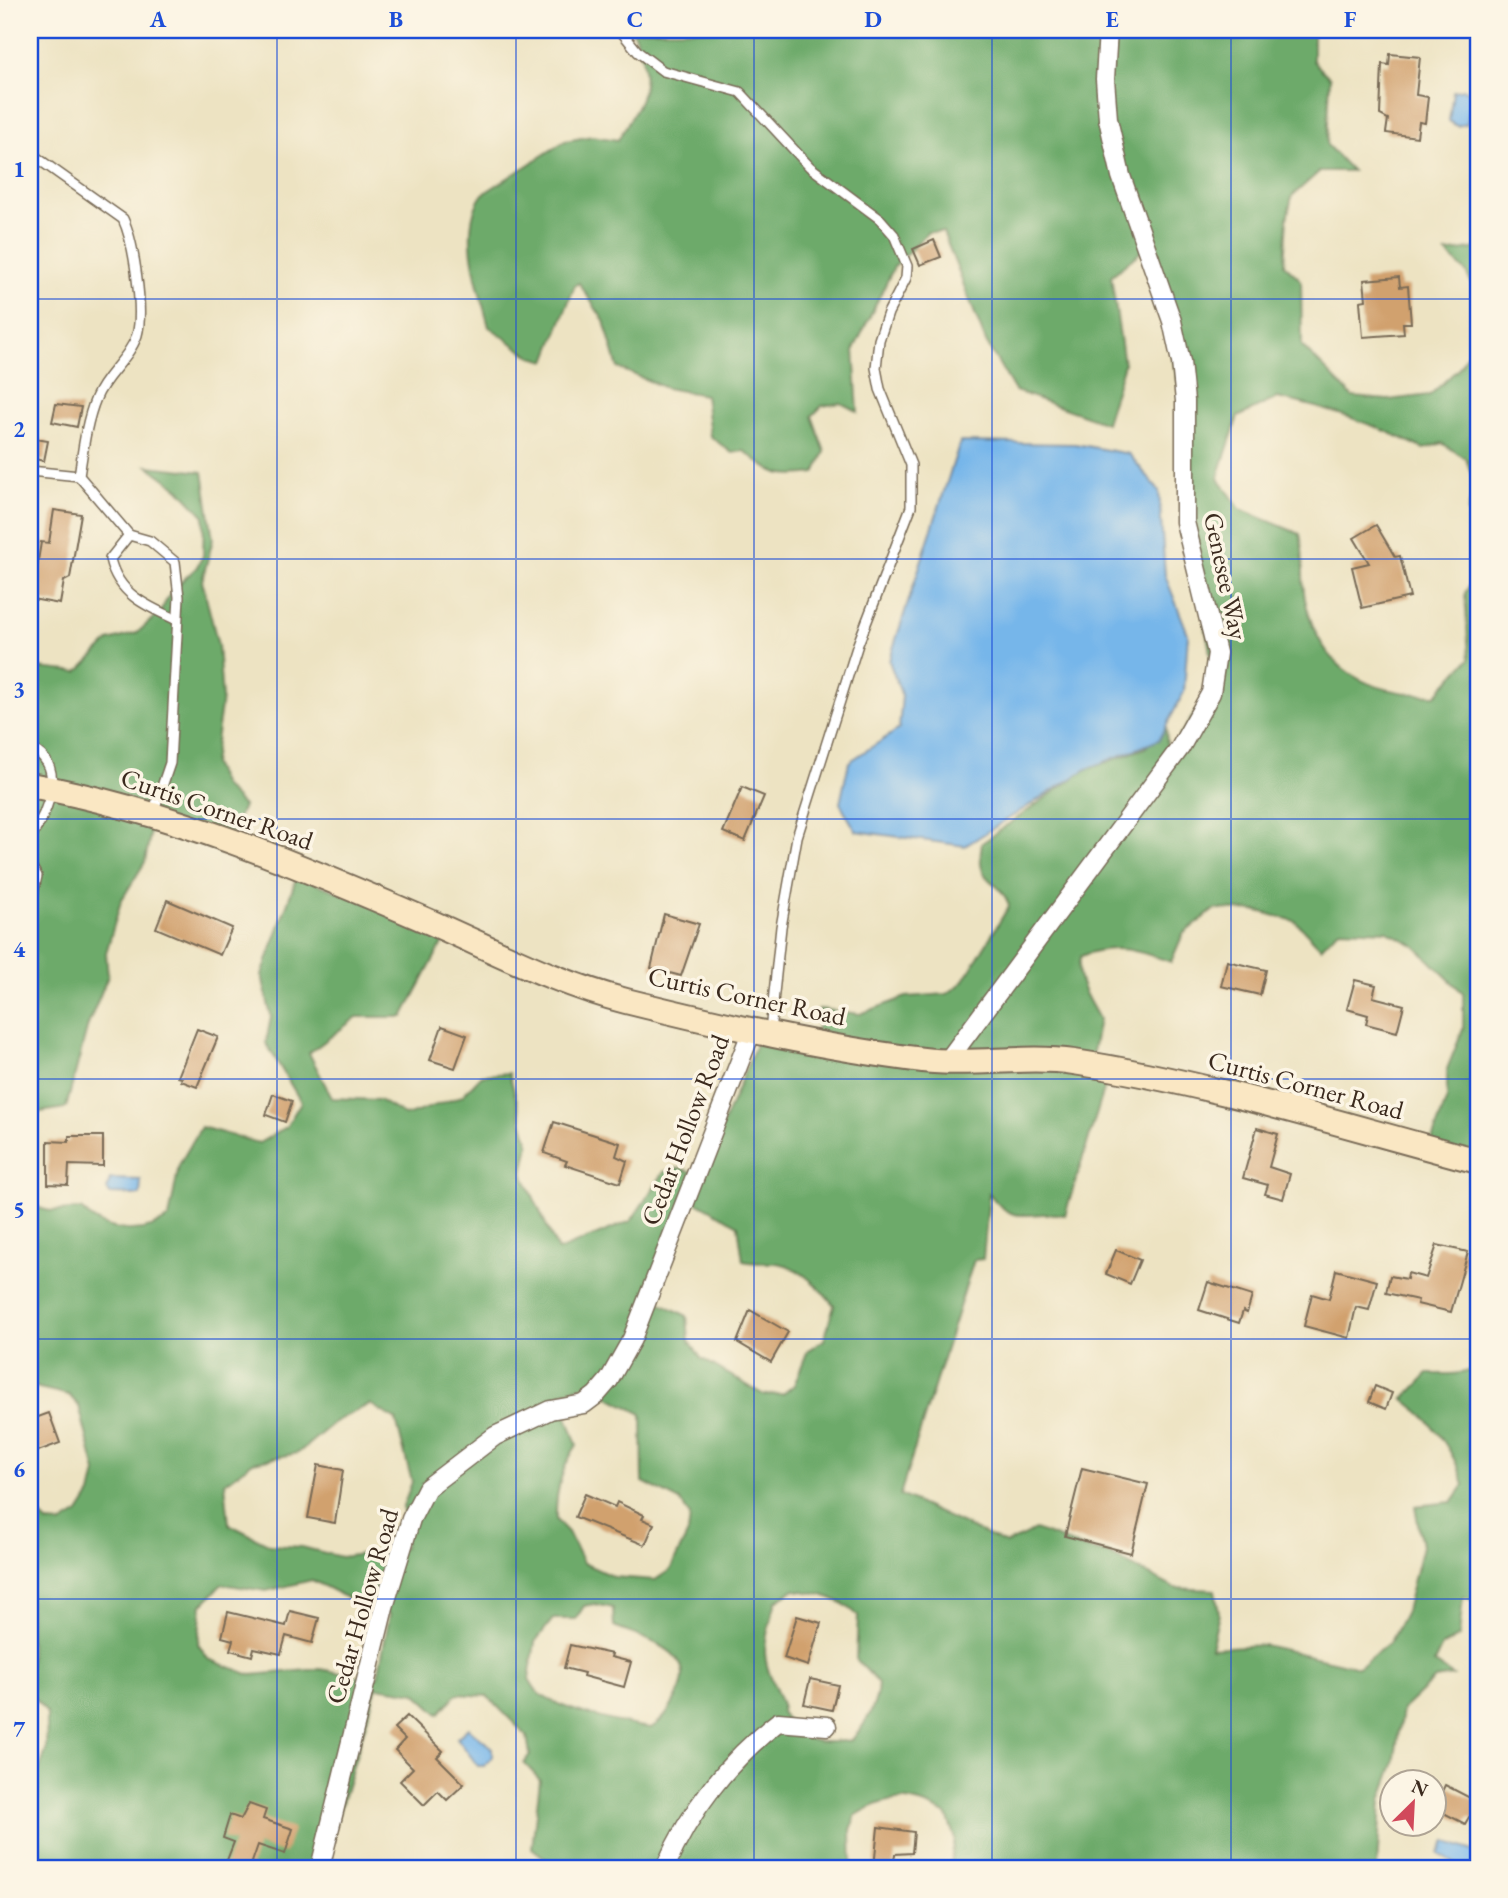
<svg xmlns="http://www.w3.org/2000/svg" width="1508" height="1898" font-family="'EB Garamond',serif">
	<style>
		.forest { fill: #6daa6a; stroke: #546a44; stroke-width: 2; fill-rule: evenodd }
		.water { fill: #76b6ea; stroke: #587084; stroke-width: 2 }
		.building { fill: #d1a16e }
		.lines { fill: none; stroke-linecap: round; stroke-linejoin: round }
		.lane-casing { stroke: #796b57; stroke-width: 12 }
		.street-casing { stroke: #796b57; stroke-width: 21 }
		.secondary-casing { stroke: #796b57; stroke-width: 28 }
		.lane { stroke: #fff; stroke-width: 9 }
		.street { stroke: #fff; stroke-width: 18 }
		.secondary { stroke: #fae7c3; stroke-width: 24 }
		.grid { fill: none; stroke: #1d4ed8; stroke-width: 2; stroke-opacity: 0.55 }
		.labels { text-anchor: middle; stroke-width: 7; stroke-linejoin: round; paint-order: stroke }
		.street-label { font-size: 26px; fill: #3b2a1e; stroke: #fcf5e5 }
		.neatline { fill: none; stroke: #1d4ed8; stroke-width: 2.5 }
		.grid-label { font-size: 23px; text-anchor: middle; font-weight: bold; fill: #1d4ed8 }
	</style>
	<rect width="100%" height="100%" fill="#fcf5e5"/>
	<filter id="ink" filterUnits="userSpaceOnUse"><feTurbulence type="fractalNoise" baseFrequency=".0143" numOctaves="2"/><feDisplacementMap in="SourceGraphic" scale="14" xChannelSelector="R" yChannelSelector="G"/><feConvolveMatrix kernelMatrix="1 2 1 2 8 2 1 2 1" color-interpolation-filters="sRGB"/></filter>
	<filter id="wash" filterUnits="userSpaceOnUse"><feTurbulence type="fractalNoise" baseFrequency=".00686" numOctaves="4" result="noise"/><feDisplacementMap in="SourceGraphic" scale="28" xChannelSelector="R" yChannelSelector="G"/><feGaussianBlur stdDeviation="1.57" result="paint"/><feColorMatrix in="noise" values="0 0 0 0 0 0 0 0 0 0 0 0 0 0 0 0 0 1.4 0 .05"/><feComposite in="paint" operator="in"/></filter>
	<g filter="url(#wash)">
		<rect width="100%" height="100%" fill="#ede3c2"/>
		<g class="forest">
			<path d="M631 30H1313V61L1330 78 1327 145 1352 171H1320L1292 196 1287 219 1284 264 1301 280 1302 346 1353 397 1388 400 1430 395 1458 369 1475 341V291L1466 272 1446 253 1478 248V1158L1431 1143 1447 1098V1069L1463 1029V993L1414 945 1387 931 1339 929 1321 948 1295 921 1257 911 1215 909 1183 934 1171 962C1139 951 1114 942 1081 956 1072 977 1089 1000 1099 1019L1091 1062 1107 1080 1065 1215C1030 1208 1015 1230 989 1193L983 1259 974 1260 900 1495 1006 1544 1035 1530 1090 1550 1107 1553 1174 1588 1215 1590 1219 1613 1211 1648 1264 1645 1359 1667 1390 1642 1406 1611 1422 1546 1415 1506 1452 1502 1464 1485C1455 1452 1432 1420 1404 1399L1428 1374C1444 1374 1466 1376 1478 1365V1601L1463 1597 1459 1637 1442 1646 1434 1663 1453 1676 1435 1679 1402 1710 1394 1764 1381 1800 1377 1868H944L950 1865 955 1839 947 1815C911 1795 890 1794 855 1816L851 1830 852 1868H558L532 1848 540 1780 524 1763 530 1755 527 1736 487 1696 457 1694 439 1714 416 1693 377 1687 322 1868H30V1795L46 1751 47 1713 30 1693V1506L48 1523 61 1524 79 1513 91 1494 96 1472 79 1406 69 1395 30 1386V1200C42 1216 62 1210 81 1209 104 1233 142 1237 169 1218L179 1165 201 1127 259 1143 286 1127 301 1102 266 1043 271 1017 262 975 297 876 447 934 403 1017H357L309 1053 332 1098 379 1100 406 1116 462 1096 482 1075 509 1073 529 1144 523 1174 558 1251 631 1221 664 1172 680 1168 698 1174 703 1172 757 1042 808 1048 821 1019 819 1009 860 1014 906 997 947 994 963 982 1009 906C1000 875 974 888 982 843L1085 770 1145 748 1166 726 1167 744 1161 764 1215 682 1187 517V422L1148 246 1111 276 1124 364 1106 423 1015 391 986 342 943 232H928L894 267 854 349 858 412 841 403 822 406 812 416 825 452 815 473C778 478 773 474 744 451L732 453 710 436 705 395 666 388 618 368 604 321 579 283 575 285 546 361C523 356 509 339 489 327 479 289 457 228 483 194L565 141 592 136 618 140C636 107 652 94 641 54 639 45 637 37 631 30ZM1277 398C1328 408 1377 425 1424 449L1442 443 1466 459 1475 484 1468 511 1478 537 1477 567 1465 593 1469 659 1436 695C1368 694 1320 672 1305 599 1301 578 1305 556 1300 534L1240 509 1218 477 1238 417ZM693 1200 738 1225 743 1261C755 1264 764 1262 776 1263 798 1265 821 1289 834 1305L824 1340 808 1350 794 1385 783 1394 764 1395 701 1358 689 1340 687 1316 651 1298ZM593 1382 607 1396 642 1414 643 1482 680 1501 690 1516 688 1533 670 1570 655 1580 614 1577 583 1563 568 1532 556 1520C555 1493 562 1467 577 1445L559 1394ZM370 1404 396 1420 412 1482 403 1506 404 1548 341 1557 302 1547 270 1545 229 1524 225 1483 253 1462 298 1453 336 1421ZM312 1580 359 1604 390 1614 378 1676 373 1679 320 1669 251 1675 208 1659 198 1644 202 1605 222 1584 266 1591ZM793 1590C816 1592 843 1599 858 1616L856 1659 878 1683C877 1706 866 1723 852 1740 815 1745 803 1743 781 1712L782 1704C760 1654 761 1654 776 1601ZM595 1604 613 1608 614 1627C645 1640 700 1650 678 1694 670 1710 665 1719 651 1728 626 1725 556 1709 539 1693 535 1690 532 1683 529 1679L535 1642 553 1619H576L584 1606Z"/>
			<path d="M148 466 203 472 213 539 202 581 218 645 222 698 213 764 223 786 243 806 226 847 152 824 145 862 121 901 106 953 108 976 88 1025 66 1108 40 1112 30 1124V667L78 672 109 641 137 633 160 612 172 590 196 568 203 556 204 516 179 489Z"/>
		</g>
		<g class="water">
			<path d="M1463 89 1472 94 1467 124 1457 126 1449 121 1453 91Z"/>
			<path d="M960 442 1075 444 1129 454 1159 491 1165 575 1188 634 1184 692 1159 740 1087 769 965 846 856 831 840 803 849 762 899 729 902 696 889 661Z"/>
			<path d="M110 1179 141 1180 140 1195 110 1194 107 1190Z"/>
			<path d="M468 1728 492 1748V1757L484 1766H478L457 1738Z"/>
			<path d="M1446 1841 1478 1853 1473 1867 1462 1868 1439 1854Z"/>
		</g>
		<g id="blocks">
			<g class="building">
				<path d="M1390 54 1420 57 1416 95 1428 97 1425 123 1419 122 1417 137 1386 133 1388 119 1380 115 1382 64 1389 65Z"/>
				<path d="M934 240 941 257 920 265 913 249Z"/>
				<path d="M1399 277 1400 287 1408 286 1411 323H1403L1404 334 1363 337 1360 301 1366 300 1364 280Z"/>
				<path d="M56 404 81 407 77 427 52 422Z"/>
				<path d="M30 438 48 441 44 461 30 458Z"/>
				<path d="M54 510 81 514 70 578 64 581 60 604 32 599 41 542 49 543Z"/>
				<path d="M1376 525 1395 557 1400 556 1410 597 1362 608 1352 567 1369 563 1354 538Z"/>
				<path d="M742 787 764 796 745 841 723 832Z"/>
				<path d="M167 900 232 928 220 955 156 928Z"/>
				<path d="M664 914 699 924 681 976 651 968Z"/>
				<path d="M1227 961 1266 970 1260 995 1221 986Z"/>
				<path d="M1355 980 1376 985 1373 997 1404 1005 1397 1032 1366 1024 1368 1015 1347 1009Z"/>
				<path d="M442 1026 467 1035 455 1068 430 1060Z"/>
				<path d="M197 1029 218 1037 197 1087 181 1081 182 1078 178 1077Z"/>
				<path d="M273 1094 292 1101 285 1122 266 1115Z"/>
				<path d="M554 1122 620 1143 616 1156 627 1161 620 1183 565 1165 567 1161 544 1153Z"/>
				<path d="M1257 1128 1278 1134 1269 1167 1290 1174 1283 1199 1265 1194 1268 1185 1243 1178Z"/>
				<path d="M69 1136H103V1166L69 1165 68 1185 48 1184V1141L69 1142Z"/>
				<path d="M1437 1245 1468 1252 1451 1312 1417 1304 1418 1300 1386 1293 1390 1276 1407 1279 1408 1273 1426 1278Z"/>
				<path d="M1116 1250 1140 1260 1130 1284 1106 1274Z"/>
				<path d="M1336 1270 1377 1281 1369 1310 1356 1307 1349 1338 1304 1326 1312 1294 1329 1299Z"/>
				<path d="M1208 1282 1252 1296 1247 1313 1243 1311 1239 1323 1199 1310Z"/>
				<path d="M750 1310 788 1332 771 1362 737 1342Z"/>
				<path d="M1375 1386 1392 1393 1386 1409 1369 1402Z"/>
				<path d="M49 1413 60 1443 30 1454V1420Z"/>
				<path d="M318 1465 343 1470 335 1523 308 1518Z"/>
				<path d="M1082 1468 1148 1484 1131 1553 1065 1536Z"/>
				<path d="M585 1494 615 1507 617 1502 644 1515 642 1519 654 1524 645 1545 575 1517Z"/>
				<path d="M290 1611 319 1618 312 1643 286 1636 281 1654 254 1648 252 1656 230 1650 233 1640 222 1637 228 1612 286 1626Z"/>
				<path d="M797 1616 821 1623 808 1666 784 1658Z"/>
				<path d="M570 1645 612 1654 611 1657 631 1662 624 1687 583 1676 584 1673 564 1668Z"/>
				<path d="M810 1679 838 1685 832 1710 804 1704Z"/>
				<path d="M407 1716 443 1751 437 1757 464 1784 447 1800 438 1791 424 1805 400 1781 413 1768 395 1750 405 1739 394 1728Z"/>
				<path d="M1445 1785 1478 1802V1822L1469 1817 1465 1824 1434 1808Z"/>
				<path d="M249 1804 266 1810 263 1819 293 1829 285 1854 258 1845 250 1868H224L234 1842 223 1838 230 1815 241 1819Z"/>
				<path d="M878 1827 914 1832 912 1853 895 1854 893 1868H874Z"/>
			</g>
		</g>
	</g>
	<g filter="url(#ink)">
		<use href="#blocks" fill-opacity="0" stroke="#796b57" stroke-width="2"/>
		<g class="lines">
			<defs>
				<g id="lane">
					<path d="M620 30 638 52 663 71 740 92 810 167 880 219 894 235 907 266 906 278 888 313 879 340 876 368 880 389 911 465V507L858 644 797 837 781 927 770 1031"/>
					<path d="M30 153 123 219C134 242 144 311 137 335 129 359 105 375 96 398 86 422 83 450 79 476L129 535"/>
					<path d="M30 471 79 476"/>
					<path d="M30 748C68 765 48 812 30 838"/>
					<path d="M153 813 170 763 179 597 175 562 150 541 129 535 110 559C118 594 146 606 177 620"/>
					<path d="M30 864 37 876 30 908"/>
				</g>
				<g id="street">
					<path d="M948 1060 1180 748 1211 693 1217 653 1185 522V401L1181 362 1172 321 1121 176 1108 119 1105 79 1108 30"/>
					<path d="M320 1868 384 1607 411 1519 427 1488 495 1436 550 1410 584 1404 596 1395 609 1380 632 1339 752 1030"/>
					<path d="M665 1868C689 1811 729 1760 778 1722L827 1726"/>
				</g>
				<path id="secondary" d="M30 785C169 810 301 866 430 922 494 950 558 984 626 1001 723 1025 824 1048 923 1060 973 1066 1024 1055 1074 1062 1211 1083 1345 1126 1478 1161"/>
			</defs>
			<use href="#lane" class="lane-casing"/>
			<use href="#street" class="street-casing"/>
			<use href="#secondary" class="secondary-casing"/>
			<use href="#lane" class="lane"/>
			<use href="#street" class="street"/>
			<use href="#secondary" class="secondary"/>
		</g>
	</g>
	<path class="grid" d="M277 30V1868M516 30V1868M754 30V1868M992 30V1868M1231 30V1868M30 299H1478M30 559H1478M30 819H1478M30 1079H1478M30 1339H1478M30 1599H1478"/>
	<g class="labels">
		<g class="street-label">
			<text transform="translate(1226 576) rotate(78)" y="9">Genesee Way</text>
			<text transform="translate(217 809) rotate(19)" y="9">Curtis Corner Road</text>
			<text transform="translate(747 996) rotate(12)" y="9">Curtis Corner Road</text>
			<text transform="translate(1306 1085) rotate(15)" y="9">Curtis Corner Road</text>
			<text transform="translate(685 1130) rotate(-69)" y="9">Cedar Hollow Road</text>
			<text transform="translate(362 1606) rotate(-74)" y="9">Cedar Hollow Road</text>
		</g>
	</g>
	<rect width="1508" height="1898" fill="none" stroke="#fcf5e5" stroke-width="77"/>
	<g transform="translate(1413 1803) rotate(24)"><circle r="33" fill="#fcf5e5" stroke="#afa495" stroke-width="2"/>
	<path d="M0-5L12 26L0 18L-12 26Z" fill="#d1495b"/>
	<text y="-10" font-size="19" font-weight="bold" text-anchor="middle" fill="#3b2a1e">N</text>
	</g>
	<rect x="38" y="38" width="1432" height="1822" class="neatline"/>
	<g class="grid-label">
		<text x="158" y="27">A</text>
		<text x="396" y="27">B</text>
		<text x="635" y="27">C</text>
		<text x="873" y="27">D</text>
		<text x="1112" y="27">E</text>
		<text x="1350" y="27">F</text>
		<text x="19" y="177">1</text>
		<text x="19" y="437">2</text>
		<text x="19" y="697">3</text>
		<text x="19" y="957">4</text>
		<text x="19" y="1217">5</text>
		<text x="19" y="1477">6</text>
		<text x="19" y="1737">7</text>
	</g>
</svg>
